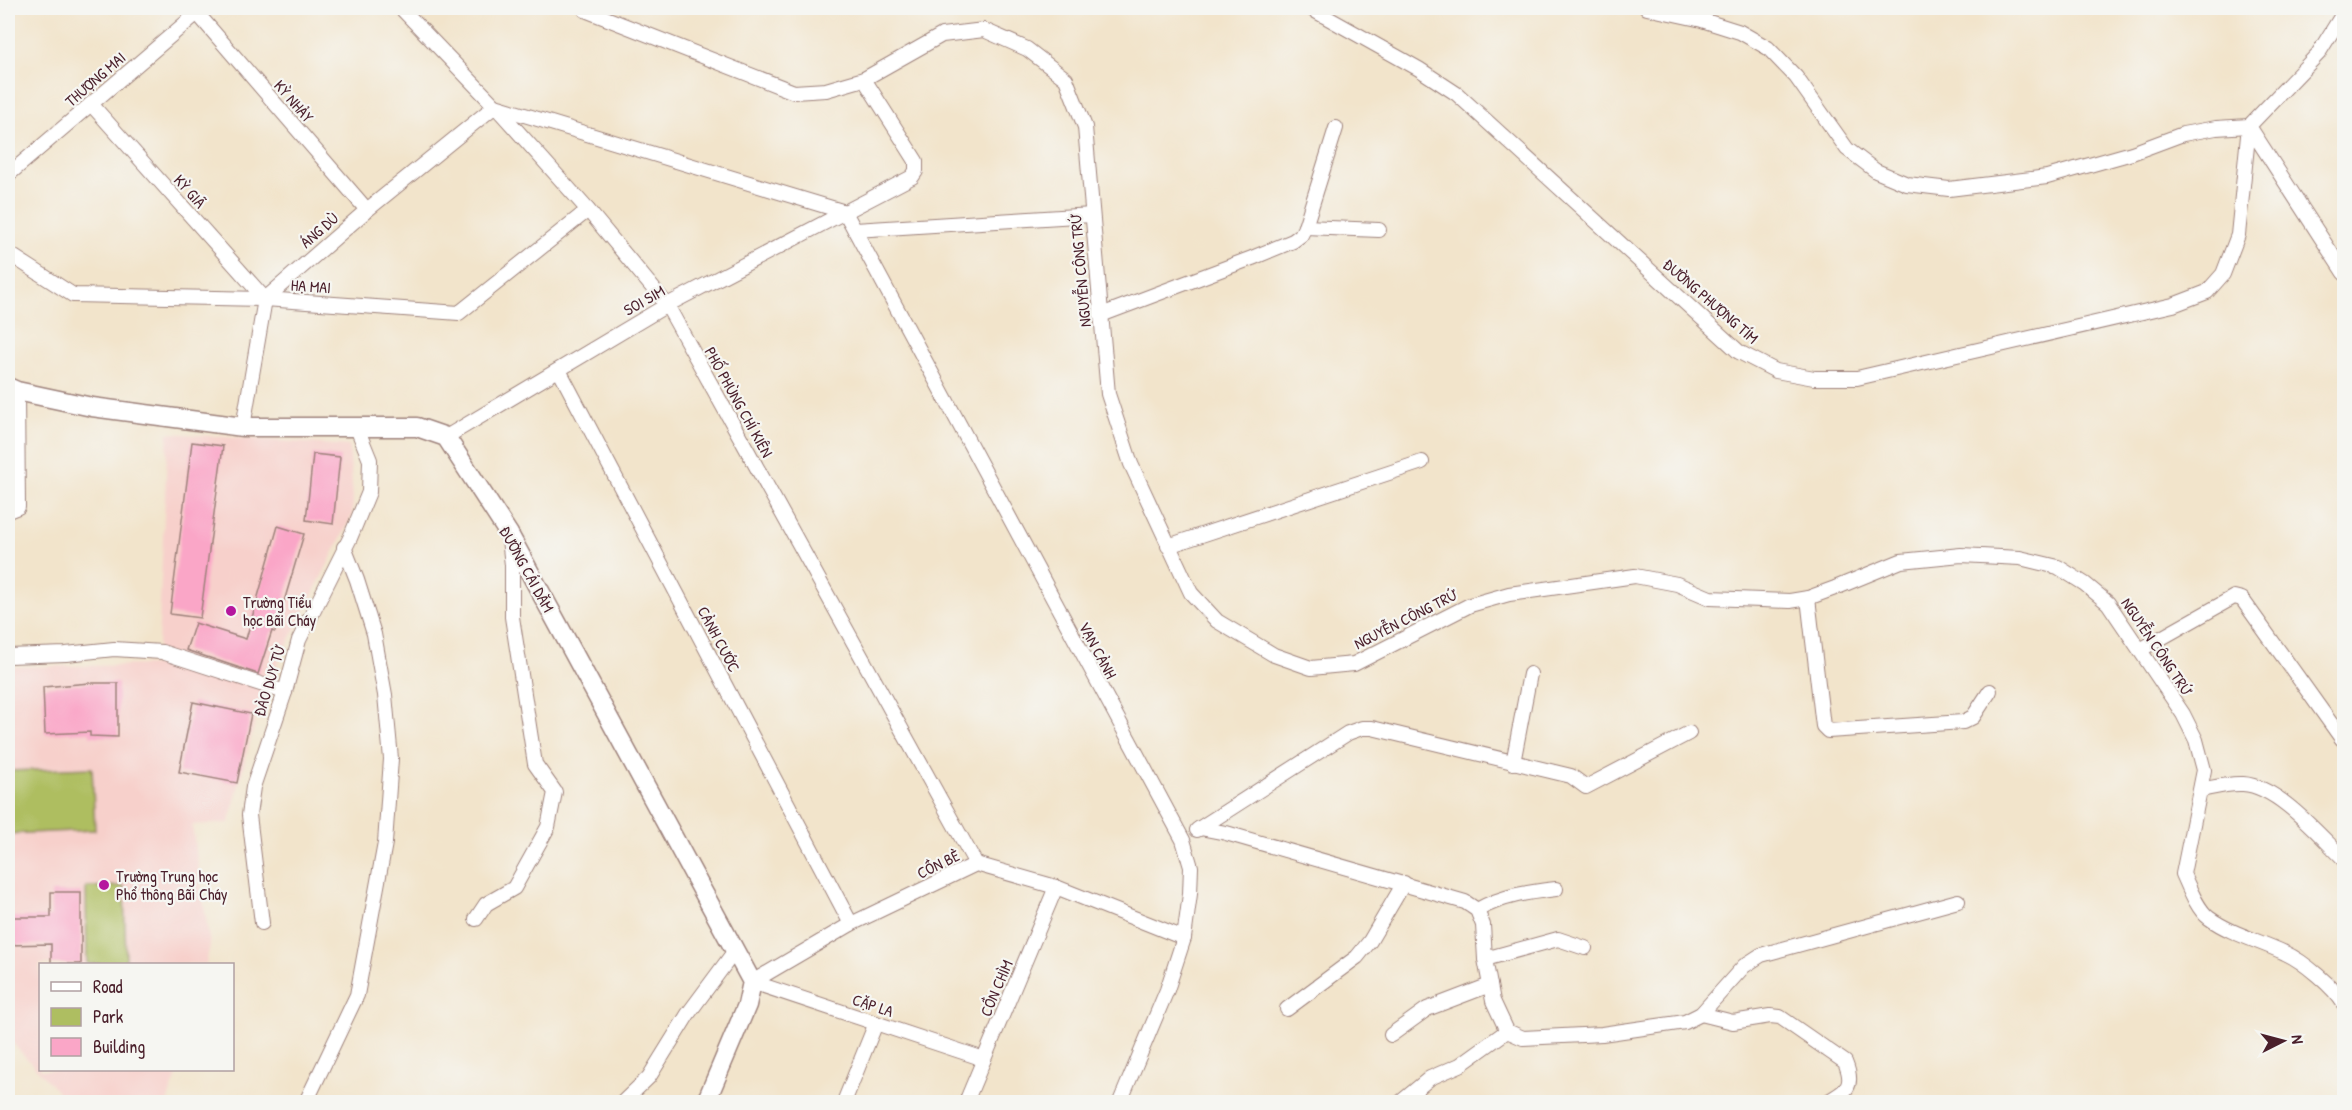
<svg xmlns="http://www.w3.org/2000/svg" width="2352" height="1110" font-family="'Patrick Hand',sans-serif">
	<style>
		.built { fill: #f7d0cb }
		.green { fill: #aebe61; stroke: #7c6e46; stroke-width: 1.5 }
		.building { fill: #faa6c7 }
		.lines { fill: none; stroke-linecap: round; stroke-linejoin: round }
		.minor-casing { stroke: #9e827b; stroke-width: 16 }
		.tertiary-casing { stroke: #9e827b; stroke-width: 21 }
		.minor { stroke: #fff; stroke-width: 14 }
		.tertiary { stroke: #fff; stroke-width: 18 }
		.poi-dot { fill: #b5179e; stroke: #f6f6f2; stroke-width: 2 }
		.labels { text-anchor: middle; stroke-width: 4.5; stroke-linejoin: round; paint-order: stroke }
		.street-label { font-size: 16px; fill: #4a1f2b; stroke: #f6f6f2 }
		.poi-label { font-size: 16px; fill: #4a1f2b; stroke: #f6f6f2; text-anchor: start }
	</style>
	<rect width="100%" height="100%" fill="#f6f6f2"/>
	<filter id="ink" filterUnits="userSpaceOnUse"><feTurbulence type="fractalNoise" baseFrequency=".0167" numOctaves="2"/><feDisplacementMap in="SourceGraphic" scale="12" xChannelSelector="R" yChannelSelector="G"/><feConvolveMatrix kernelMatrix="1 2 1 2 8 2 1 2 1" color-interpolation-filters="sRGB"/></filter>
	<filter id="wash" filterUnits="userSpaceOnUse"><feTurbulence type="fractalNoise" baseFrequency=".008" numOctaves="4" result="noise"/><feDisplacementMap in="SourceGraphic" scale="24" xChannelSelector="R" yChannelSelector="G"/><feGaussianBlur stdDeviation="1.35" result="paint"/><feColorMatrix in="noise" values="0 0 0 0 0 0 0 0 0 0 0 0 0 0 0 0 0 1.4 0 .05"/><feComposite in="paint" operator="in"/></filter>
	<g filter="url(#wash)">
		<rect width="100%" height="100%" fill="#f2e4cb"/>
		<path class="built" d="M168 433 349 446 353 497 352 516 262 695 229 823 192 825 210 945 206 964H40V1070H179L167 1102H67L8 1038V667L157 665Z"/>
		<g class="green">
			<path d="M92 768 95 830 8 834V771Z"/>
			<path d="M124 886 126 964H87L86 887Z"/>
		</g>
		<g id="blocks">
			<g class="building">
				<path d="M192 442 223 446 200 618 170 614Z"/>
				<path d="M313 454 340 457 333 524 306 520Z"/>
				<path d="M278 526 304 534 275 632 272 631 258 674 186 650 195 623 246 639Z"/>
				<path d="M90 683H118V737L90 736V732L45 734 43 687Z"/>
				<path d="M193 702 251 714 237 783 179 772Z"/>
				<path d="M51 892H81V964H51V944L8 945V917H51Z"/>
			</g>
		</g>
	</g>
	<g filter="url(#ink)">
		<use href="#blocks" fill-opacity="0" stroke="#9e827b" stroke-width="1.5"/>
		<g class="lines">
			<defs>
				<g id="minor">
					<path d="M401 8 495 106 588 210 667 305 976 864"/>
					<path d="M584 8 585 10 794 92 826 90 864 79 942 35 984 30 1027 49 1066 79 1085 127 1108 394 1131 464 1191 593 1217 621 1274 655 1311 668 1354 664 1470 605 1509 594 1635 576 1677 584 1710 598 1790 601 1808 598 1835 588 1901 561 1961 555 2020 558 2058 567 2085 584 2108 603 2183 714 2196 740 2204 770 2183 874C2189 887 2197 909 2209 918 2231 934 2260 941 2285 953 2303 961 2334 987 2344 1004"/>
					<path d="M1310 8 1419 69 1457 94 1739 352 1776 371 1814 378H1857L2173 305 2207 292 2223 274 2238 235 2249 126 2318 54 2344 12"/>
					<path d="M1647 8 1702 20 1740 32 1768 48 1796 77 1847 149 1876 171 1907 184 1949 189 2047 177 2132 153 2183 134 2216 128 2249 126 2344 273"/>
					<path d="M197 13 367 210"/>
					<path d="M91 104 265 299"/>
					<path d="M8 175 202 9"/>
					<path d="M845 212 1183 840 1191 867 1190 894 1184 938 1167 990 1120 1102"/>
					<path d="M1305 227 1379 230"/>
					<path d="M855 230 1092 215"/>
					<path d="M8 253 73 295 265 299 459 313 588 210"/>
					<path d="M1101 315 1252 258 1293 241 1301 235 1305 227 1336 128"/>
					<path d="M559 370 851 924"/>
					<path d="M243 427 265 299 367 210 495 106 845 212"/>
					<path d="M446 437 667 305 912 177 916 171V161L864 79"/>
					<path d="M8 511 18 507 17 391"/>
					<path d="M1168 546 1422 462"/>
					<path d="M1808 598 1822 718 1823 726 1828 731 1963 722 1973 717 1990 691"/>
					<path d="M2140 650 2234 597 2242 599 2342 739"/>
					<path d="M8 656 66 654 114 649 162 652 285 692"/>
					<path d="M1513 763 1530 674"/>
					<path d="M2201 790C2215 787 2229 783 2243 784 2278 786 2319 835 2344 859"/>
					<path d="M1200 828 1226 833 1465 902 1477 910 1483 925 1485 959 1493 1001 1507 1031 1523 1038 1602 1034 1685 1022 1701 1014 1744 966 1761 955 1958 901"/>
					<path d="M1197 830 1348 733 1362 728H1372L1571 776 1586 787 1689 733"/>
					<path d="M1477 910C1502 896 1528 892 1556 889"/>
					<path d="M476 919 486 904 514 888 548 827 555 792 535 764 512 617V565L509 539"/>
					<path d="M262 923 249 815 253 787 285 692 299 640 350 538 369 492 370 460 357 428"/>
					<path d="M1485 959 1558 939 1585 948"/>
					<path d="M752 982 851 924 976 864 1056 887 1184 938"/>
					<path d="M752 982 984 1059"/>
					<path d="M1287 1009 1357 957 1370 941 1404 883"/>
					<path d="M1701 1014 1733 1022 1770 1016 1780 1017 1845 1062C1855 1086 1847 1091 1827 1102"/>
					<path d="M1391 1035 1427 1009 1490 985"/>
					<path d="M306 1102 357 995 385 843 391 759 385 695 374 634 357 580 344 547"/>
					<path d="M623 1102 649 1077 688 1014 734 952"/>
					<path d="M844 1102 876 1023"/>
					<path d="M966 1102 1056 887"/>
					<path d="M1401 1102 1430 1078 1460 1065 1507 1031"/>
				</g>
				<path id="tertiary" d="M8 387 17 391 92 407 243 427H417L446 437 509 534 752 982 747 1005 706 1102"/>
			</defs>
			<use href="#minor" class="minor-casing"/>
			<use href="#tertiary" class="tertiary-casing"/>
			<use href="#minor" class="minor"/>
			<use href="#tertiary" class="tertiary"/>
		</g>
	</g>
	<g class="poi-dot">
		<circle cx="231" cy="611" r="6"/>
		<circle cx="104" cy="885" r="6"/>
	</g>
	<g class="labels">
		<g class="street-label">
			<text transform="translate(95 79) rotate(-41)" y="6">THƯỢNG MAI</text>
			<text transform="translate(294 101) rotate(49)" y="6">KỲ NHẢY</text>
			<text transform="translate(190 191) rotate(48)" y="6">KỲ GIÃ</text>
			<text transform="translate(319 230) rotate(-41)" y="6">ÁNG DÙ</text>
			<text transform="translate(1080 271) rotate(-95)" y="6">NGUYỄN CÔNG TRỨ</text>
			<text transform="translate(311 286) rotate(4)" y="6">HẠ MAI</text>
			<text transform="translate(644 300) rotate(-30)" y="6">SOI SIM</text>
			<text transform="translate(1711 301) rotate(41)" y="6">ĐƯỜNG PHƯỢNG TÍM</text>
			<text transform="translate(739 402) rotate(61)" y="6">PHỐ PHÙNG CHÍ KIÊN</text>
			<text transform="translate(527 569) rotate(61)" y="6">ĐƯỜNG CÁI DĂM</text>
			<text transform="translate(1405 619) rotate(-27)" y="6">NGUYỄN CÔNG TRỨ</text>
			<text transform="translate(719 639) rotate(62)" y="6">CẢNH CƯỚC</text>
			<text transform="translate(2157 646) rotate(56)" y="6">NGUYỄN CÔNG TRỨ</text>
			<text transform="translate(1098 650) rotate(62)" y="6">VẠN CẢNH</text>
			<text transform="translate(269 681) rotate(-73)" y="6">ĐÀO DUY TỪ</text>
			<text transform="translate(938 864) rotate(-26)" y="6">CỒN BÈ</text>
			<text transform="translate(996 988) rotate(-67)" y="6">CỒN CHÌM</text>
			<text transform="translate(873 1005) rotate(18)" y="6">CẶP LA</text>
		</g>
		<g class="poi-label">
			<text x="243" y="608">Trường Tiểu<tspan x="243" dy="18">học Bãi Cháy</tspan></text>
			<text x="116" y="882">Trường Trung học<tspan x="116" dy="18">Phổ thông Bãi Cháy</tspan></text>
		</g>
	</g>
	<rect width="2352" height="1110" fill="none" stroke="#f6f6f2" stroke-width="30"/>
	<rect x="39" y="963" width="195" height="108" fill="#f6f6f2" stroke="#b1a0a2" stroke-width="1.5"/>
	<rect x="51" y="982" width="30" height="9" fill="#ffffff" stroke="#b1a0a2" stroke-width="1.5"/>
	<text x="93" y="993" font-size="18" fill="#4a1f2b">Road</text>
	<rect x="51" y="1008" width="30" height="18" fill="#aebe61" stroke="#b1a0a2" stroke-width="1.5"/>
	<text x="93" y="1023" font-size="18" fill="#4a1f2b">Park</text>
	<rect x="51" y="1038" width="30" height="18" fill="#faa6c7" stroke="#b1a0a2" stroke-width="1.5"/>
	<text x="93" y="1053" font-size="18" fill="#4a1f2b">Building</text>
	<g transform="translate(2283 1041) rotate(84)" stroke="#f6f6f2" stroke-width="4.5" paint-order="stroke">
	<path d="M0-4.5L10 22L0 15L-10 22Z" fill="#4a1f2b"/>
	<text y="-9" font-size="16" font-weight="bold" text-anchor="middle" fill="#4a1f2b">N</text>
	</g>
</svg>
